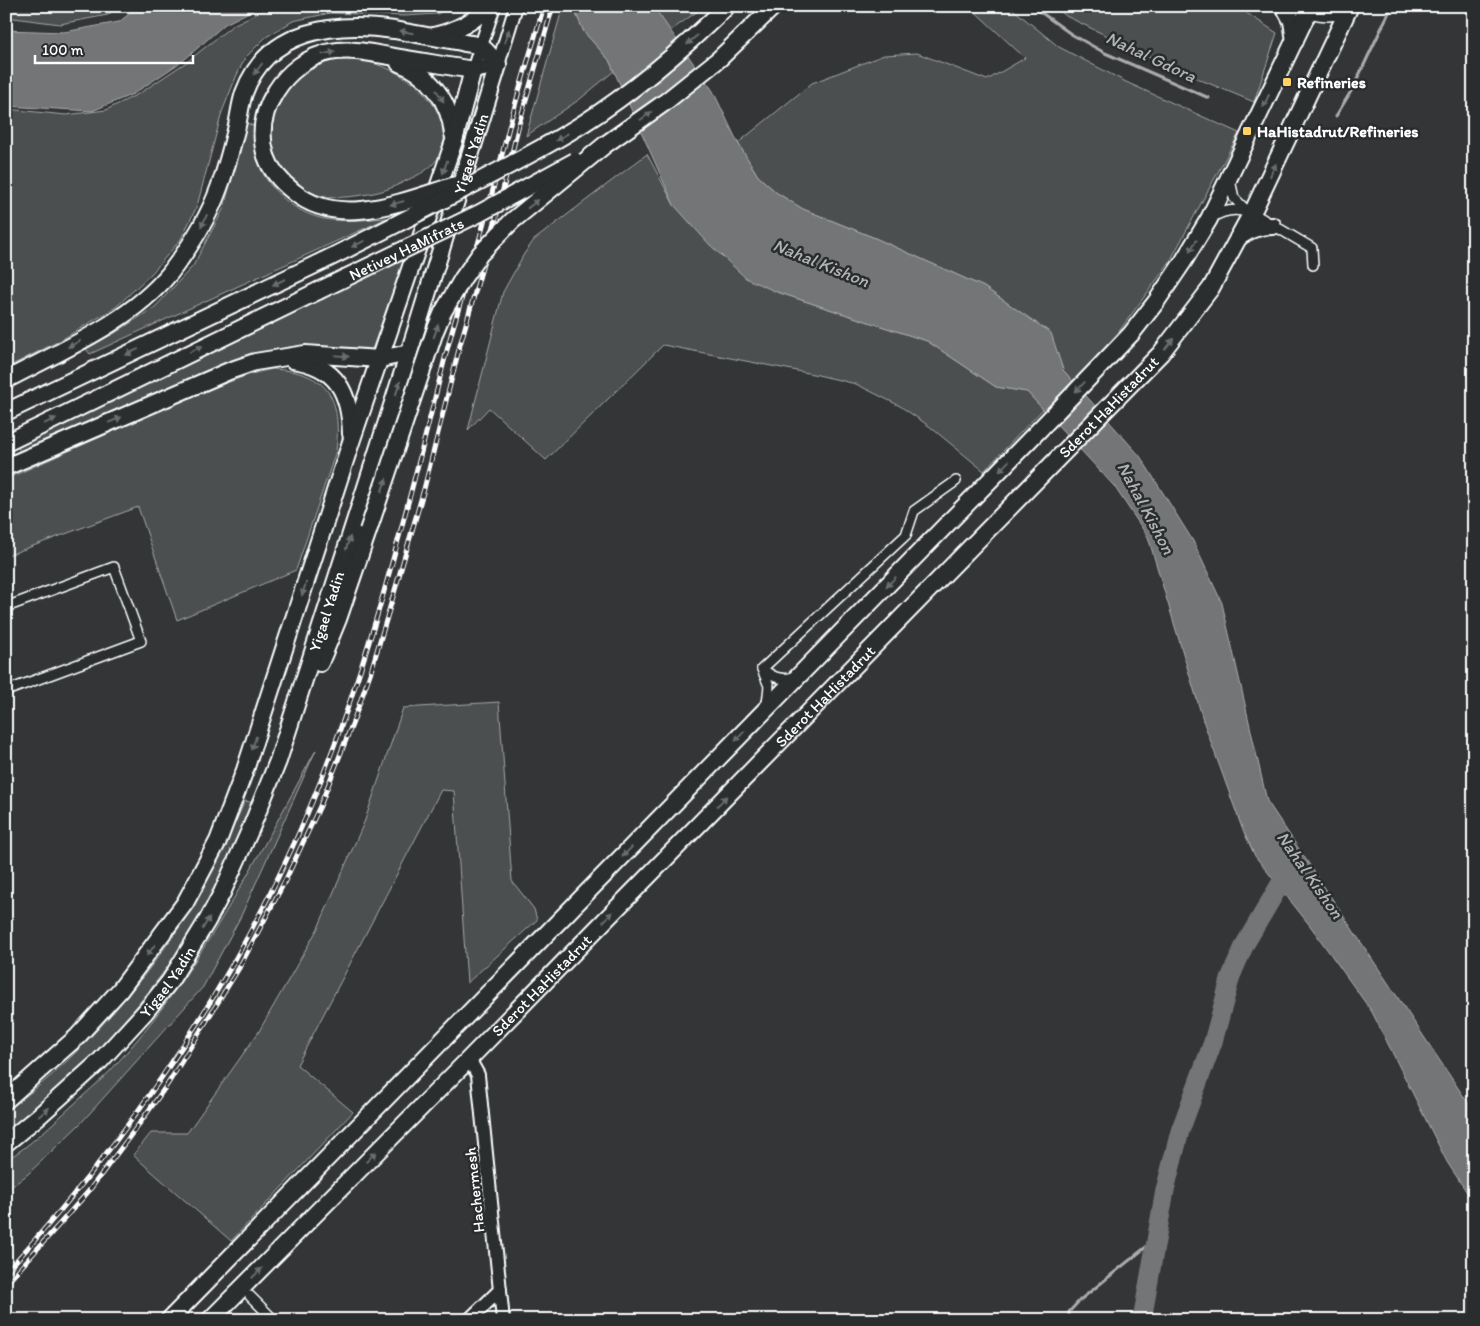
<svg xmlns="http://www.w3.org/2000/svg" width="1480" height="1326" font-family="Itim,sans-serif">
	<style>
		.green { fill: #4c4f50; stroke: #a6a7a8 }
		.water { fill: #737576; stroke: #abacad }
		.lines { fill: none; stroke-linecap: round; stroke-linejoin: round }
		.stream { stroke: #abacad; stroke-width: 3 }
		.river { stroke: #737576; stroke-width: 19 }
		.street-casing { stroke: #fff; stroke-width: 12 }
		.secondary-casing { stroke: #fff; stroke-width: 16 }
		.highway-casing { stroke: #fff; stroke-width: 20 }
		.street { stroke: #2a2d2e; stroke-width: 9 }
		.secondary { stroke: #2a2d2e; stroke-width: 12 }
		.highway { stroke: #2a2d2e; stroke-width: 16 }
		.rail-casing { stroke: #fff; stroke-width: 5 }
		.rail { stroke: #2a2d2e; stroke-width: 3; stroke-dasharray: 9; stroke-linecap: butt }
		.highway-bridge-casing { stroke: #fff; stroke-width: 20; stroke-linecap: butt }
		.highway-bridge { stroke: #2a2d2e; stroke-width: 16 }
		.oneway { fill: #6a6c6d }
		.poi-dot { fill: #ffd166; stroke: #2a2d2e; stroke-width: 2 }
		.labels { text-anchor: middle; stroke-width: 5; stroke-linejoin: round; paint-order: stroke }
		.poi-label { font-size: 16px; font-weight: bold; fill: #fff; stroke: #2a2d2e; text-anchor: start }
		.street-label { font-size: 16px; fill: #fff; stroke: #2a2d2e }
		.water-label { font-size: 18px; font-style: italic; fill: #b2b3b4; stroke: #2a2d2e }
	</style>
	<rect width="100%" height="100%" fill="#333536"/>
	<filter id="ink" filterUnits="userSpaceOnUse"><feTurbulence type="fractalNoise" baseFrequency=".02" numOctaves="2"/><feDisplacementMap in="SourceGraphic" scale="10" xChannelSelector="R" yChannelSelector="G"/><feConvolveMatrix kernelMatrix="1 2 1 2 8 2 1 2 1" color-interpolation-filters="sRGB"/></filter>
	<g filter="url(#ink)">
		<g class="green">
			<path d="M6 6H118L108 15 60 24 6 17Z"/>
			<path d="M271 6H453L437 14 404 16 330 13 293 21 266 37 245 58 236 77 222 112 197 206 181 239 152 273 116 307 61 340 6 368V109L66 115 106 110 140 93 188 61 233 25Z"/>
			<path d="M563 6H570L574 9 584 32 609 60 614 71 580 99 526 136Z"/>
			<path d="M653 6H705L670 31Z"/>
			<path d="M969 6H1009L1059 47 1126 82 1239 133 1169 263 1117 334 1074 383 1063 370 1050 333 984 287 875 238 803 209 777 193 758 176 738 143 812 83 884 55 917 53 987 80 1025 58Z"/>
			<path d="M1054 6H1236L1277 33 1254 102 1179 71 1066 16Z"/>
			<path d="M333 60C341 60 348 59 356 60 368 60 392 69 402 76 441 98 467 151 416 176 405 181 393 188 382 191 368 195 334 200 321 196 308 193 296 183 287 173 281 165 274 157 272 147 266 125 276 96 293 81 304 71 319 65 333 60Z"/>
			<path d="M246 123 254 126C255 142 256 161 264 175 277 199 306 218 332 220 350 222 369 219 387 218L90 354 85 348 115 333 155 307 193 266 224 208Z"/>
			<path d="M647 154 674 205 777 292 927 341 996 387 1027 392 1043 409 984 471 929 426 900 406 856 384 818 375 663 345 546 460 489 408 468 430 503 292 524 254 534 240Z"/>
			<path d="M405 258 371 352 300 348 279 350 250 355 192 378 20 451 16 445Z"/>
			<path d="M272 369C329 372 342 398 336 451L296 570 177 620 138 507 6 556V479L199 393 251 374Z"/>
			<path d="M499 702 512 881 534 909 537 920 467 983 454 791 441 790 297 1065 353 1112 231 1241 133 1155 151 1133H187L258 1033 318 928 365 820 403 708Z"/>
			<path d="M316 750 241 916 203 987 81 1123 28 1174 6 1191V1160C30 1146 53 1123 73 1105 85 1094 98 1083 110 1071 197 977 255 861 316 750Z"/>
			<path d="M245 801 254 803C237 844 219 885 197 923 148 1002 80 1075 6 1132V1112C27 1095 49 1079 68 1060 111 1018 151 970 185 919 209 882 227 841 245 801Z"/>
		</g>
		<g class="water">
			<path d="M139 6H261L225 24 184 60 133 94 92 111 6 106V30L64 32 119 22Z"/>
			<path d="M570 6H653L713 91 738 143 758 176 777 193 803 209 875 238 984 287 1051 333 1063 370 1140 456 1193 541 1222 603 1267 801 1474 1112V1203L1447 1162 1372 1012 1311 927 1255 856 1242 828 1204 723 1148 537 1114 486 1027 392 996 387 927 341 777 292 747 279 709 244 674 205 609 60 584 32 574 9Z"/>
		</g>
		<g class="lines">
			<g class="stream">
				<path d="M1032 6 1071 34 1105 53 1209 98"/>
				<path d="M1336 116 1353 88 1392 6"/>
				<path d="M1069 1320V1312L1080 1300 1156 1239"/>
			</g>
			<path class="river" d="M1142 1320 1165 1190 1180 1131 1213 1042 1231 976 1245 944 1292 864"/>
			<defs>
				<g id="street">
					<path d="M1291 6C1308 14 1330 21 1348 11"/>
					<path d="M1230 180 1234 198 1244 208 1312 248 1313 265"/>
					<path d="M1211 218C1222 211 1234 208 1246 212"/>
					<path d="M6 607 114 567 141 641 6 691"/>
					<path d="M762 669 906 535 914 511 956 481"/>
					<path d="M762 669 769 686 767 704"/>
					<path d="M764 670C775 679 783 680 796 677"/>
					<path d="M250 1296 274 1320"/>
				</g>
				<g id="secondary">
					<path d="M498 65 516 6"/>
					<path d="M473 70 494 6"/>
					<path d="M469 1059 478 1075 503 1320"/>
					<path d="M469 1320 500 1290"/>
				</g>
				<g id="highway">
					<path d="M1284 6 1292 21 1295 41"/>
					<path d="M434 36C454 31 475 22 488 6"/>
					<path d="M399 63C430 74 450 102 453 134"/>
					<path d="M606 144 664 103 719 59 774 6"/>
					<path d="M266 156C259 133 263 111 276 91 287 73 308 56 330 52 351 48 373 53 394 57 420 61 447 66 473 70L484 68"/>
					<path d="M1238 238C1250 229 1259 226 1273 226"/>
					<path d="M293 360C337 366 350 393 351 434"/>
					<path d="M6 380C62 350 129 323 170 273 190 247 208 219 219 188 226 170 231 149 236 130 239 118 240 105 244 93 267 29 335 21 394 30 417 34 439 38 461 42 467 44 475 44 480 46 486 49 493 59 498 65"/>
					<path d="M6 412 323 261"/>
					<path d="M6 443 318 291"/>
					<path d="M6 467 229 371 255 362 305 354 380 359 409 353"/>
					<path d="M320 663 338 619 368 531"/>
					<path d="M6 1100 77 1037 120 990 185 903 218 841 245 770 351 442 454 141 473 70"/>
					<path id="s1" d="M6 1143 40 1115 100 1061 145 1012 170 981 207 921 222 893 251 828 278 761 409 353 498 65"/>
					<path d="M169 1320 1038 431 1131 334 1156 302 1183 262 1209 219 1311 6"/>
					<path id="s2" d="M210 1320 469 1059 1161 353 1211 288 1255 207 1350 6"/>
				</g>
			</defs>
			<use href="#street" class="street-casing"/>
			<use href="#secondary" class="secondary-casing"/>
			<use href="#highway" class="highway-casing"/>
			<use href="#street" class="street"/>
			<use href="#secondary" class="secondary"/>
			<use href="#highway" class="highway"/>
			<defs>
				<g id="rail">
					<path d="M6 1272C125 1143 225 997 297 837 367 681 405 515 447 350 458 307 473 265 484 222 493 191 501 159 509 127 520 87 532 47 544 6"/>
					<path d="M6 1284 88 1192 142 1120 169 1082 239 968 286 879 320 806 353 722 371 671 395 590 424 489 460 345 495 222 519 124 553 6"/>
				</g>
			</defs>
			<use href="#rail" class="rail-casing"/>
			<use href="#rail" class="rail"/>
			<defs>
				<g id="highway-bridge">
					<path d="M266 156C271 171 281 182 294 192 340 230 406 200 456 185"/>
					<path d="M323 261C374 236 424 210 474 184 511 164 548 146 584 123 636 90 683 49 727 6"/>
					<path id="s3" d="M318 291 480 213 575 161"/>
					<path d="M368 531 435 331 443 312 463 278 480 254 512 221 606 144"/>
				</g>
			</defs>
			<use href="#highway-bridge" class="highway-bridge-casing"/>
			<use href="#highway-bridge" class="highway-bridge"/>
		</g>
		<defs><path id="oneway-solid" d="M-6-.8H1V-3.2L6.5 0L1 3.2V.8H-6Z" transform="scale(1.25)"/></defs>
		<g class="oneway">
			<use href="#oneway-solid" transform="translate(406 32) rotate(-171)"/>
			<use href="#oneway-solid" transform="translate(507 36) rotate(-73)"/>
			<use href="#oneway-solid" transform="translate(692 40) rotate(138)"/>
			<use href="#oneway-solid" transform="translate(329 53) rotate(-12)"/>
			<use href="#oneway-solid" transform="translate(258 69) rotate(127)"/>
			<use href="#oneway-solid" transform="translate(440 96) rotate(57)"/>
			<use href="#oneway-solid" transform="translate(1266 101) rotate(116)"/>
			<use href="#oneway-solid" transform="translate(646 116) rotate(-35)"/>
			<use href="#oneway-solid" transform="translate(562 137) rotate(149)"/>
			<use href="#oneway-solid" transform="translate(445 167) rotate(109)"/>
			<use href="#oneway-solid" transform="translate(1273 170) rotate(-65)"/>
			<use href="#oneway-solid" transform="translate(397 203) rotate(164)"/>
			<use href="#oneway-solid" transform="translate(533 204) rotate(-38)"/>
			<use href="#oneway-solid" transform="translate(204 221) rotate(115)"/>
			<use href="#oneway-solid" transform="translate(358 244) rotate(154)"/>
			<use href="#oneway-solid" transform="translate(1193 246) rotate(121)"/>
			<use href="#oneway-solid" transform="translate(279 282) rotate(155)"/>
			<use href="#oneway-solid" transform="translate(436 331) rotate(-70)"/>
			<use href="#oneway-solid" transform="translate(74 344) rotate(152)"/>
			<use href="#oneway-solid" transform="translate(1169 344) rotate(-51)"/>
			<use href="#oneway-solid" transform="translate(196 349) rotate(-26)"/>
			<use href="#oneway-solid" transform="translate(132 352) rotate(155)"/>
			<use href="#oneway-solid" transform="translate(342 356) rotate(5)"/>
			<use href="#oneway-solid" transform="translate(1080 387) rotate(134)"/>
			<use href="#oneway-solid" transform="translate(398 388) rotate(-72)"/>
			<use href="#oneway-solid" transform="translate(115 420) rotate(-23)"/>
			<use href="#oneway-solid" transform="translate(50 421) rotate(-26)"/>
			<use href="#oneway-solid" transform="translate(1004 466) rotate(134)"/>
			<use href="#oneway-solid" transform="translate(384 485) rotate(-71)"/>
			<use href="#oneway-solid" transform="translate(348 543) rotate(-72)"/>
			<use href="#oneway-solid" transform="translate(891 582) rotate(134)"/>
			<use href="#oneway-solid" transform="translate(304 589) rotate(108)"/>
			<use href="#oneway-solid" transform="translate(740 736) rotate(134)"/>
			<use href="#oneway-solid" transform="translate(254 743) rotate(108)"/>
			<use href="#oneway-solid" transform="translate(722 801) rotate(-46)"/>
			<use href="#oneway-solid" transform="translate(627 852) rotate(134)"/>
			<use href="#oneway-solid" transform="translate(608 917) rotate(-46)"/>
			<use href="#oneway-solid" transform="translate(206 923) rotate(-60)"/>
			<use href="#oneway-solid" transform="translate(151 950) rotate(127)"/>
			<use href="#oneway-solid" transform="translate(44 1112) rotate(-41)"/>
			<use href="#oneway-solid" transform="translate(371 1157) rotate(-45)"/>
			<use href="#oneway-solid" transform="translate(257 1273) rotate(-45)"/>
		</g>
	</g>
	<g class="poi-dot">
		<rect x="1282" y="77" width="10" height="10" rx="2.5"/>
		<rect x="1242" y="126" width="10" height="10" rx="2.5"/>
	</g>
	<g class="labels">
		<g class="poi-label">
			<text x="1297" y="88">Refineries</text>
			<text x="1257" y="137">HaHistadrut/Refineries</text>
		</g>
		<g class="street-label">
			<text dy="6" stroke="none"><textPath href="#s1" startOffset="1114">Yigael Yadin</textPath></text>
			<text dy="6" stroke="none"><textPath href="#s3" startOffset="98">Netivey HaMifrats</textPath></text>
			<text dy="6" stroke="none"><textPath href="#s2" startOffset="1281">Sderot HaHistadrut</textPath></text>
			<text dy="6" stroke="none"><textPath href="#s1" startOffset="634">Yigael Yadin</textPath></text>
			<text dy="6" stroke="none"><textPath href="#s2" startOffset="876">Sderot HaHistadrut</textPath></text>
			<text dy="6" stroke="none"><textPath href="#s1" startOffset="229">Yigael Yadin</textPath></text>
			<text dy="6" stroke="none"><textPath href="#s2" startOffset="471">Sderot HaHistadrut</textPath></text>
			<text transform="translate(474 1190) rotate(-96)" y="6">Hachermesh</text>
		</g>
		<g class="water-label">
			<text transform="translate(1151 57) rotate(25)" y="6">Nahal Gdora</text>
			<text transform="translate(821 263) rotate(22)" y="6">Nahal Kishon</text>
			<text transform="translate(1146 508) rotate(62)" y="6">Nahal Kishon</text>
			<text transform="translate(1310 875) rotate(55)" y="6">Nahal Kishon</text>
		</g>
	</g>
	<rect width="1480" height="1326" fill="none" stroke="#2a2d2e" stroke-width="25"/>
	<rect x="12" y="12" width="1455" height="1301" fill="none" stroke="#fff" stroke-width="2" filter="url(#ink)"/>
	<path d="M35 55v8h158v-8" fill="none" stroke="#ffffff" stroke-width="2.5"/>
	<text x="42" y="55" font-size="15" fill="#ffffff" stroke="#2a2d2e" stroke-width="4" paint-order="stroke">100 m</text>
</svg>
